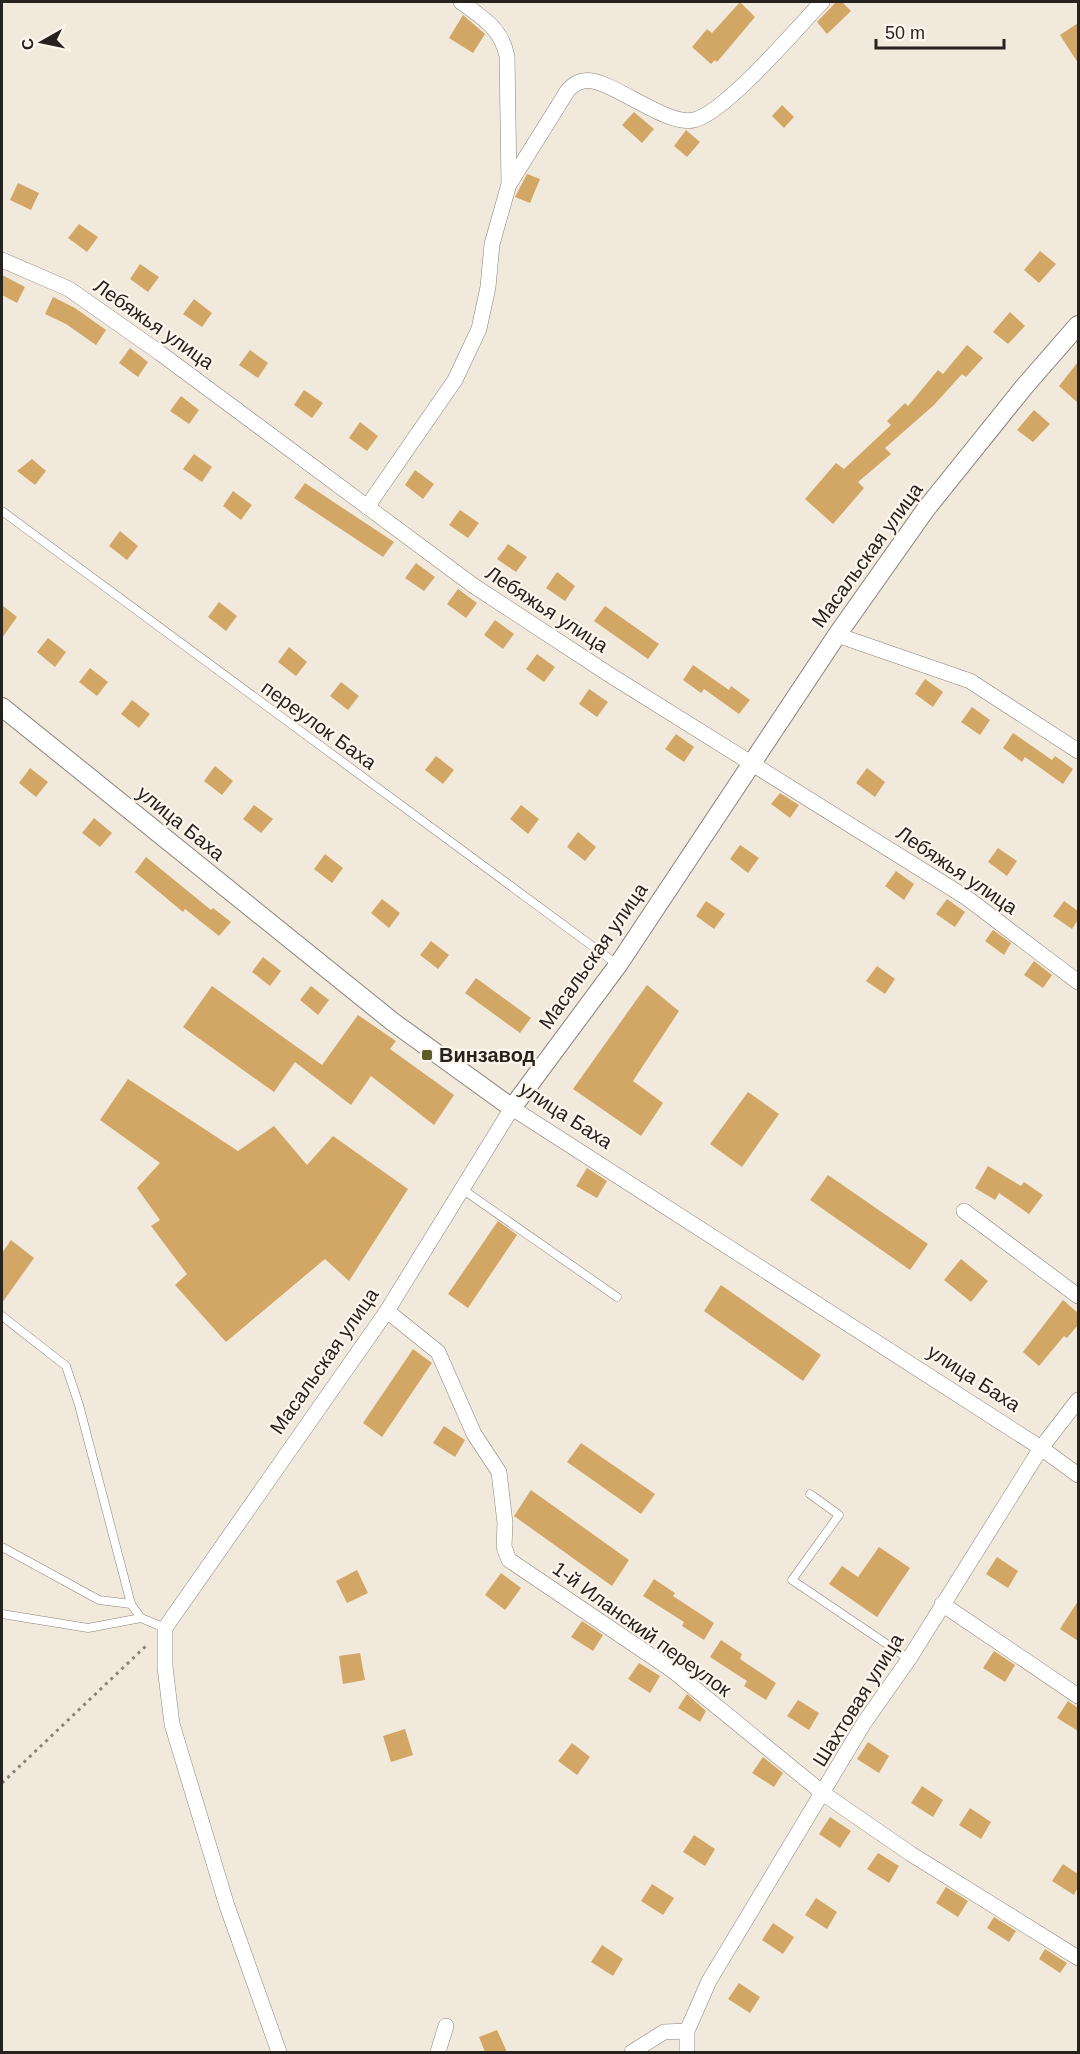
<svg xmlns="http://www.w3.org/2000/svg" width="1080" height="2054" font-family="Helvetica,sans-serif">
	<style>
		.building { fill: #d2a765 }
		.lines { fill: none; stroke-linecap: round; stroke-linejoin: round }
		.service-casing { stroke: #8b8278; stroke-width: 9 }
		.minor-casing { stroke: #8b8278; stroke-width: 16 }
		.tertiary-casing { stroke: #8b8278; stroke-width: 20 }
		.path { stroke: #8a847c; stroke-width: 3; stroke-dasharray: 3 4.5; stroke-linecap: butt }
		.service { stroke: #fff; stroke-width: 8 }
		.minor { stroke: #fff; stroke-width: 15 }
		.tertiary { stroke: #fff; stroke-width: 18 }
		.poi-dot { fill: #5d5d2a; stroke: #fef6ed; stroke-width: 2 }
		.labels { text-anchor: middle; stroke-width: 4.5; stroke-linejoin: round; paint-order: stroke }
		.street-label { font-size: 20px; fill: #26231f; stroke: #fef6ed }
		.poi-label { font-size: 20px; font-weight: bold; fill: #26231f; stroke: #fef6ed; text-anchor: start }
	</style>
	<rect width="100%" height="100%" fill="#f2e9dd"/>
	<g class="building">
		<path d="M740 2 755 17 717 62 715 60 711 64 692 47 707 29 712 33Z"/>
		<path d="M836 2H842L851 11 827 34 817 22Z"/>
		<path d="M463 15 485 34 473 53 449 38Z"/>
		<path d="M1078 23V63L1060 35Z"/>
		<path d="M782 105 794 117 784 128 772 116Z"/>
		<path d="M634 112 654 129 642 143 622 125Z"/>
		<path d="M686 130 700 142 687 157 674 146Z"/>
		<path d="M527 174 540 179 530 203 515 197Z"/>
		<path d="M18 183 39 193 31 210 10 200Z"/>
		<path d="M79 224 98 237 87 252 68 238Z"/>
		<path d="M1040 251 1056 264 1039 283 1024 270Z"/>
		<path d="M140 264 159 277 148 292 130 279Z"/>
		<path d="M2 275 25 287 17 303 2 295Z"/>
		<path d="M53 297 75 308 106 330 96 345 66 324 45 314Z"/>
		<path d="M194 299 212 313 202 327 183 314Z"/>
		<path d="M1010 312 1025 326 1008 344 993 332Z"/>
		<path d="M967 345 983 358 966 377 962 374 934 405 885 448 891 454 858 482 864 488 833 524 805 499 836 463 844 469 891 425 887 421 905 403 908 406 938 370 943 374Z"/>
		<path d="M130 348 148 362 138 377 119 363Z"/>
		<path d="M250 350 268 363 258 378 239 365Z"/>
		<path d="M1078 362V403L1059 386Z"/>
		<path d="M304 390 323 403 312 418 294 405Z"/>
		<path d="M181 396 199 410 189 424 170 411Z"/>
		<path d="M1034 410 1050 424 1033 442 1017 430Z"/>
		<path d="M360 422 378 436 367 451 349 438Z"/>
		<path d="M194 454 212 467 202 482 183 469Z"/>
		<path d="M32 459 46 471 35 485 17 471Z"/>
		<path d="M415 470 434 484 423 499 405 485Z"/>
		<path d="M305 483 394 542 383 557 294 498Z"/>
		<path d="M233 491 252 505 241 520 223 506Z"/>
		<path d="M460 510 479 523 468 538 449 525Z"/>
		<path d="M120 531 138 546 127 560 109 546Z"/>
		<path d="M508 544 527 557 516 572 497 559Z"/>
		<path d="M416 563 435 577 424 591 405 578Z"/>
		<path d="M557 572 575 586 565 601 546 588Z"/>
		<path d="M458 589 477 603 466 618 447 604Z"/>
		<path d="M219 602 237 616 226 631 208 617Z"/>
		<path d="M2 605 17 617 2 638Z"/>
		<path d="M605 606 659 644 648 659 594 621Z"/>
		<path d="M495 620 514 634 503 649 484 635Z"/>
		<path d="M48 638 66 652 55 667 37 652Z"/>
		<path d="M289 647 307 662 296 676 278 662Z"/>
		<path d="M537 654 555 667 544 682 526 669Z"/>
		<path d="M693 665 729 690 731 686 750 700 739 714 704 689 701 693 683 680Z"/>
		<path d="M90 668 108 682 97 696 79 682Z"/>
		<path d="M925 679 943 692 933 707 915 694Z"/>
		<path d="M341 682 359 696 348 710 330 696Z"/>
		<path d="M589 689 608 702 597 717 579 704Z"/>
		<path d="M132 700 150 714 139 728 121 714Z"/>
		<path d="M972 707 990 720 980 735 961 722Z"/>
		<path d="M1013 733 1052 760 1055 756 1073 769 1063 784 1025 757 1022 762 1003 748Z"/>
		<path d="M676 734 694 747 684 762 665 749Z"/>
		<path d="M436 756 454 770 443 784 425 770Z"/>
		<path d="M215 766 233 781 222 795 204 781Z"/>
		<path d="M30 768 48 782 36 797 19 783Z"/>
		<path d="M867 768 885 782 875 797 856 783Z"/>
		<path d="M780 793 799 805 790 818 771 804Z"/>
		<path d="M254 805 273 819 261 833 243 819Z"/>
		<path d="M521 805 539 819 528 834 510 819Z"/>
		<path d="M94 818 112 833 100 847 82 833Z"/>
		<path d="M578 832 596 847 585 861 567 847Z"/>
		<path d="M740 845 759 858 748 873 730 859Z"/>
		<path d="M998 848 1017 861 1007 876 988 862Z"/>
		<path d="M325 854 343 868 332 883 314 869Z"/>
		<path d="M146 857 211 910 213 908 231 922 219 936 185 909 183 912 135 872Z"/>
		<path d="M896 871 914 884 904 900 885 886Z"/>
		<path d="M382 899 400 913 389 928 371 913Z"/>
		<path d="M947 899 965 912 955 927 936 914Z"/>
		<path d="M706 901 725 914 714 929 696 916Z"/>
		<path d="M1064 901 1078 911V920L1072 929 1053 916Z"/>
		<path d="M993 930 1011 943 1004 955 985 941Z"/>
		<path d="M431 941 449 955 438 969 420 955Z"/>
		<path d="M263 957 281 971 270 986 252 972Z"/>
		<path d="M1034 961 1052 975 1043 988 1024 975Z"/>
		<path d="M877 966 895 979 885 994 866 981Z"/>
		<path d="M476 978 531 1018 520 1033 465 993Z"/>
		<path d="M647 985 679 1011 633 1081 663 1103 641 1136 573 1089Z"/>
		<path d="M212 986 322 1065 358 1015 396 1041 390 1049 454 1095 434 1125 371 1076 351 1105 295 1062 274 1092 183 1027Z"/>
		<path d="M311 986 329 1000 318 1015 300 1000Z"/>
		<path d="M128 1079 238 1151 274 1126 307 1165 333 1136 408 1189 349 1281 325 1259 226 1342 175 1285 187 1274 151 1226 160 1220 137 1188 160 1163 100 1120Z"/>
		<path d="M748 1092 779 1114 742 1167 710 1144Z"/>
		<path d="M988 1166 1021 1186 1024 1182 1043 1195 1029 1214 999 1193 995 1200 975 1188Z"/>
		<path d="M587 1168 607 1181 597 1198 576 1186Z"/>
		<path d="M828 1175 928 1244 910 1270 810 1200Z"/>
		<path d="M498 1221 517 1235 468 1308 448 1294Z"/>
		<path d="M11 1240 34 1258 2 1303V1253Z"/>
		<path d="M961 1259 988 1281 971 1302 944 1280Z"/>
		<path d="M721 1285 821 1355 803 1381 704 1311Z"/>
		<path d="M1063 1300 1078 1313V1325L1067 1338 1064 1336 1039 1366 1023 1352Z"/>
		<path d="M413 1349 432 1363 382 1437 363 1423Z"/>
		<path d="M444 1426 465 1440 455 1457 433 1443Z"/>
		<path d="M581 1443 655 1494 641 1514 567 1462Z"/>
		<path d="M531 1490 629 1560 612 1586 514 1516Z"/>
		<path d="M879 1547 910 1568 877 1617 829 1584 842 1566 858 1577Z"/>
		<path d="M997 1557 1018 1571 1008 1588 986 1574Z"/>
		<path d="M357 1570 368 1593 347 1603 336 1581Z"/>
		<path d="M501 1573 521 1588 505 1610 485 1595Z"/>
		<path d="M654 1579 675 1593 673 1596 714 1623 704 1640 682 1626 684 1622 643 1596Z"/>
		<path d="M1078 1601V1641L1060 1629Z"/>
		<path d="M582 1621 603 1635 593 1651 571 1637Z"/>
		<path d="M721 1640 742 1654 740 1659 776 1683 766 1700 744 1686 747 1681 710 1657Z"/>
		<path d="M994 1651 1015 1665 1005 1682 983 1668Z"/>
		<path d="M360 1653 365 1680 343 1684 339 1656Z"/>
		<path d="M639 1663 660 1676 650 1693 628 1679Z"/>
		<path d="M687 1694 706 1711 700 1722 678 1708Z"/>
		<path d="M798 1700 819 1713 809 1730 787 1716Z"/>
		<path d="M1068 1701 1078 1708V1731L1057 1718Z"/>
		<path d="M405 1729 413 1755 391 1762 383 1736Z"/>
		<path d="M868 1742 889 1756 879 1773 857 1759Z"/>
		<path d="M572 1743 590 1757 577 1775 558 1761Z"/>
		<path d="M763 1757 783 1773 774 1787 752 1773Z"/>
		<path d="M922 1786 943 1800 933 1817 911 1803Z"/>
		<path d="M970 1808 991 1822 981 1839 959 1825Z"/>
		<path d="M830 1817 851 1831 840 1848 819 1834Z"/>
		<path d="M694 1835 715 1849 705 1866 683 1852Z"/>
		<path d="M878 1853 899 1866 889 1883 867 1869Z"/>
		<path d="M1063 1864 1078 1874V1887L1074 1895 1052 1881Z"/>
		<path d="M652 1884 674 1898 663 1915 641 1901Z"/>
		<path d="M946 1887 968 1901 958 1917 936 1903Z"/>
		<path d="M816 1898 837 1912 827 1929 805 1915Z"/>
		<path d="M994 1917 1016 1931 1009 1942 987 1928Z"/>
		<path d="M773 1923 794 1937 783 1954 762 1940Z"/>
		<path d="M602 1945 623 1959 613 1976 591 1962Z"/>
		<path d="M1045 1949 1067 1963 1060 1973 1039 1959Z"/>
		<path d="M739 1983 760 1997 750 2013 728 1999Z"/>
		<path d="M497 2030 507 2052H485L479 2037Z"/>
	</g>
	<g class="lines">
		<defs>
			<g id="service">
				<path d="M2 511 618 965"/>
				<path d="M462 1189 617 1297"/>
				<path d="M2 1316 66 1366 79 1405 131 1604 141 1618"/>
				<path d="M810 1494 839 1515 792 1580 909 1659"/>
				<path d="M2 1547 99 1600 131 1604"/>
				<path d="M2 1614 88 1628 141 1618 165 1628"/>
			</g>
			<g id="minor">
				<path d="M510 183 568 90C572 86 577 82 583 81 607 75 665 127 694 120 726 112 797 28 822 2"/>
				<path d="M2 260 69 289 160 353 474 586 610 675 967 898 1078 982"/>
				<path d="M367 507 455 380 479 329 488 287 492 244 509 184 507 56C501 28 483 18 461 2"/>
				<path d="M837 635 970 681 1078 751"/>
				<path d="M964 1211 1078 1296"/>
				<path d="M387 1311 438 1352 474 1434 499 1472 505 1523 504 1547 509 1560 672 1670 824 1794 911 1854 1078 1958"/>
				<path d="M942 1604 1078 1696"/>
				<path d="M279 2052 227 1906 172 1724 165 1667V1628L387 1311 512 1108 1041 1448 1078 1475"/>
				<path d="M438 2052 446 2026"/>
				<path d="M632 2052 664 2032 687 2031"/>
				<path d="M687 2052V2031L709 1981 864 1723 909 1659 1041 1448 1078 1400"/>
			</g>
			<path id="tertiary" d="M2 707 393 1022 512 1108 618 965 837 635 926 509 1024 387 1078 325"/>
		</defs>
		<use href="#service" class="service-casing"/>
		<use href="#minor" class="minor-casing"/>
		<use href="#tertiary" class="tertiary-casing"/>
		<path class="path" d="M2 1783 148 1644"/>
		<use href="#service" class="service"/>
		<use href="#minor" class="minor"/>
		<use href="#tertiary" class="tertiary"/>
	</g>
	<rect class="poi-dot" x="421" y="1049" width="12" height="12" rx="3"/>
	<g class="labels">
		<g class="street-label">
			<text transform="translate(154 324) rotate(35)" y="7">Лебяжья улица</text>
			<text transform="translate(867 555) rotate(-54)" y="7">Масальская улица</text>
			<text transform="translate(547 609) rotate(33)" y="7">Лебяжья улица</text>
			<text transform="translate(319 725) rotate(36)" y="7">переулок Баха</text>
			<text transform="translate(181 823) rotate(39)" y="7">улица Баха</text>
			<text transform="translate(957 870) rotate(34)" y="7">Лебяжья улица</text>
			<text transform="translate(593 956) rotate(-55)" y="7">Масальская улица</text>
			<text transform="translate(566 1115) rotate(33)" y="7">улица Баха</text>
			<text transform="translate(324 1361) rotate(-55)" y="7">Масальская улица</text>
			<text transform="translate(974 1378) rotate(33)" y="7">улица Баха</text>
			<text transform="translate(642 1629) rotate(36)" y="7">1-й Иланский переулок</text>
			<text transform="translate(858 1700) rotate(-58)" y="7">Шахтовая улица</text>
		</g>
		<g class="poi-label">
			<text x="439" y="1062">Винзавод</text>
		</g>
	</g>
	<rect width="1080" height="2054" fill="none" stroke="#26231f" stroke-width="6"/>
	<g transform="translate(42 42) rotate(261)" stroke="#fef6ed" stroke-width="4.5" paint-order="stroke">
	<path d="M0-4.5L10 22L0 15L-10 22Z" fill="#26231f"/>
	<text y="-9" font-size="16" font-weight="bold" text-anchor="middle" fill="#26231f">С</text>
	</g>
	<path d="M876 39v9h128v-9" fill="none" stroke="#26231f" stroke-width="3"/>
	<text x="885" y="39" font-size="18" fill="#26231f" stroke="#fef6ed" stroke-width="4.5" paint-order="stroke">50 m</text>
</svg>
